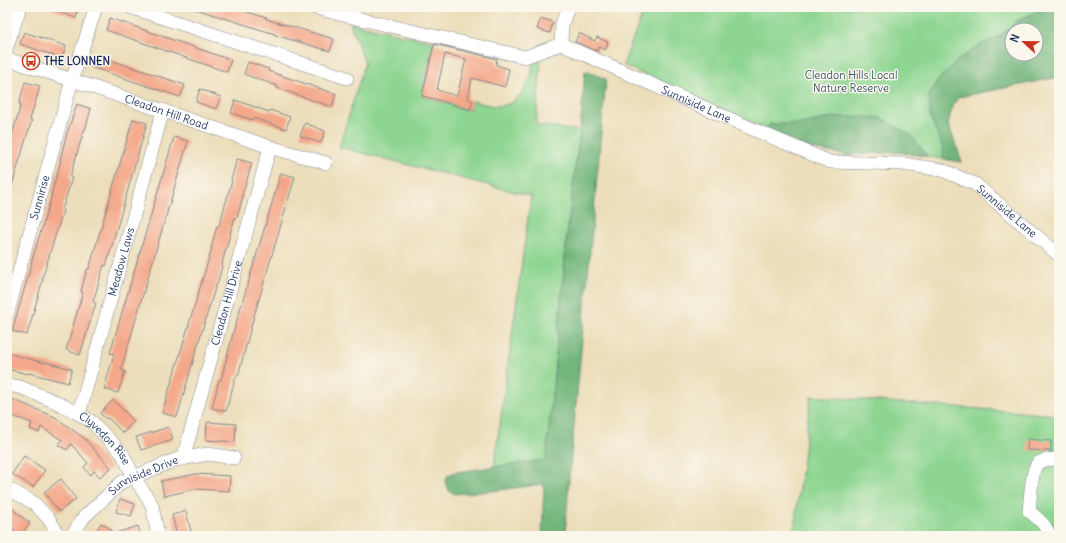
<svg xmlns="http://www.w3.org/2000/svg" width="1066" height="543" font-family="Delius,sans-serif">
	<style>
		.green { fill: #8dd591; stroke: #548278; fill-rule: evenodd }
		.forest { fill: #72b67b; stroke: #46726c; fill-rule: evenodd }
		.building { fill: #f4a789; fill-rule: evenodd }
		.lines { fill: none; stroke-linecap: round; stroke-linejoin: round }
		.minor-casing { stroke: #84868c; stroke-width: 14 }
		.minor { stroke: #fff; stroke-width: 13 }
		.labels { text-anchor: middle; stroke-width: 3; stroke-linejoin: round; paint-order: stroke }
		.poi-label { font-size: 11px; font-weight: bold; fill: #1b2f5e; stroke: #fbf7ec; text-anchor: start }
		.park-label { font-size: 11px; fill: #38586b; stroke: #fbf7ec }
		.street-label { font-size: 11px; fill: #1b2f5e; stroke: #fbf7ec }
	</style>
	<rect width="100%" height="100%" fill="#fbf7ec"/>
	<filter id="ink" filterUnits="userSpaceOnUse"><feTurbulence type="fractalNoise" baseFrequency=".025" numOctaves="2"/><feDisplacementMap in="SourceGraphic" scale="8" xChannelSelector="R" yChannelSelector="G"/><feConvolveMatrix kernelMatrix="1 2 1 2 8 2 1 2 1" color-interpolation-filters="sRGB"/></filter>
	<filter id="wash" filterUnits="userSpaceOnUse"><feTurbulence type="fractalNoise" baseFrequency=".012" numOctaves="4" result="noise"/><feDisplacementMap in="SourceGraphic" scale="16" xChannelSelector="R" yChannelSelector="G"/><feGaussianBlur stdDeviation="0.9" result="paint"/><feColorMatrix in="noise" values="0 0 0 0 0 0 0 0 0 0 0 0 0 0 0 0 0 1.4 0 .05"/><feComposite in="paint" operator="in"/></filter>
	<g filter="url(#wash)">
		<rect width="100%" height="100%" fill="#ecdeba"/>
		<g class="green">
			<path d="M623 7H1059V77L957 97 952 108 948 124 962 162 898 152 846 155 808 148 623 65 642 15ZM1012 30H1036V54H1012Z"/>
			<path d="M350 23 434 42 422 96 470 110 473 101C481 103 493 107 501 106 516 104 526 90 531 76 532 72 532 66 533 61H541L536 125 580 131 568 227 546 461 494 467 531 196 339 147 365 63Z"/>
			<path d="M811 396 1059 415V536H793Z"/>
		</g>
		<g class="forest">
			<path d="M1038 11 1059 12V77L958 97 952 108 948 124 962 162 944 159 942 146 930 116 929 95 938 80 957 61 981 44 999 37 1017 21ZM1012 30H1036V54H1012Z"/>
			<path d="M585 71 606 79 569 480 565 536H542L544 484 492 491 455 494 448 490 445 482 448 475 456 472 546 460 568 227 580 131Z"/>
			<path d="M835 117H879L911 135 927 156 898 152 846 155 808 148 766 129 770 124H800Z"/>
		</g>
		<g id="blocks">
			<g class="building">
				<path d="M48 7H79L76 18 48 8Z"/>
				<path d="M196 7H231L267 18 266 19 334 39 330 51 275 35V34L195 9Z"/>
				<path d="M110 18 231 60 227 72 106 30Z"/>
				<path d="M541 18 553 22 550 33 537 29Z"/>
				<path d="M24 32 66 46 62 58 20 44Z"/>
				<path d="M579 33 595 41 597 37 608 42 605 50 599 47 597 51 575 42Z"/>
				<path d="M434 44 497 59 496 65 509 69 505 87 472 78 468 99 473 101 470 110 442 101 422 96ZM445 54 466 59 457 96 437 90Z"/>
				<path d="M96 55 185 85 180 97 91 67Z"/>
				<path d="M248 62 269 69 268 71 336 94 332 107 277 88V86L244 74Z"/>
				<path d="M25 82 40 86 30 120H32L25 142 9 196H7V152L21 104H19Z"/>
				<path d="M200 89 221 97 216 109 196 102Z"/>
				<path d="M235 100 269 112 270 110 290 117 286 129 253 118 252 120 231 113Z"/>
				<path d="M77 104 91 109 85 130H84L70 177 72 178 62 210 63 211 42 279H43L27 335 12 331 32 263H31L52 195H51L61 160H60L67 133Z"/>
				<path d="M133 119 147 123 106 266 104 265 93 302 96 303 80 355 66 350 83 292 81 291 87 269H89Z"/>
				<path d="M305 123 325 131 321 143 300 136Z"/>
				<path d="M174 137 188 141 121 370 125 371 118 393 104 389 114 354 110 353Z"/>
				<path d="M237 159 252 163 242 196H243L237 218 235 217 222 263H223L217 285H216L196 351 177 417 162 413 212 248H211L217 226H219L232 181 231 180Z"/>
				<path d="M281 173 295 177 254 316 238 376H236L226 411 212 408 219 380H221L233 333Z"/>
				<path d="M7 353 45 363V362L72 369 68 383 29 373 28 374 7 369Z"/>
				<path d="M7 399 19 402 55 417 84 438 111 468 100 477 94 471 90 475 84 467 88 463 71 444 67 450 58 445 62 440 41 427 39 433 30 429 32 423 7 414Z"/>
				<path d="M113 400 134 421 123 433 108 418 106 419 100 413Z"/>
				<path d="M207 422 236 424 235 442 206 440Z"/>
				<path d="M169 427 173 440 141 450 136 437Z"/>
				<path d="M1028 439 1051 441V451L1027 450Z"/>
				<path d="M24 456 45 470 33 487 12 474Z"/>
				<path d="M196 474 230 476 229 491 196 489 164 496 161 481Z"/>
				<path d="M61 479 76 499 59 512 44 492Z"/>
				<path d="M120 499 135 504 131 516 116 512Z"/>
				<path d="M7 504 16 512V513V512L30 523 20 536H10L15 530 8 524 7 526Z"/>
				<path d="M186 511 192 536H177L172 515Z"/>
				<path d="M101 523 112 530 110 536H93Z"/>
				<path d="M138 526 141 536H113V534Z"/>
			</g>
		</g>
	</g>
	<g filter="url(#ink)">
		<use href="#blocks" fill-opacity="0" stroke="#84868c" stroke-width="1"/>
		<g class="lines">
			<defs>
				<g id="minor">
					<path d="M130 7 347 78"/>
					<path id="s1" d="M313 7 343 15 525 57 561 44 757 131 830 162 903 164 942 170 975 184 1059 255"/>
					<path d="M561 44 562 24 568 7"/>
					<path d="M7 46 20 7"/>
					<path id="s2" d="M7 59 72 80 270 147 326 163"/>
					<path id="s3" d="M7 315 72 80 96 7"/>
					<path id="s4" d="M7 385 20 387 56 402 79 414 92 422 122 453 134 477 152 505 158 536"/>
					<path id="s5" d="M79 414 163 110"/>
					<path id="s6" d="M183 459 270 147"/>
					<path d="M7 488 34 503 49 519 59 536"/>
					<path id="s7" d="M72 536 83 518 122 482 175 460 208 454 234 458"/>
					<path d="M1049 536C1047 525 1037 518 1029 511 1030 502 1032 469 1037 464 1042 459 1053 459 1059 459"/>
				</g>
			</defs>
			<use href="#minor" class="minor-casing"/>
			<use href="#minor" class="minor"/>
		</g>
	</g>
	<defs>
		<symbol id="bus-ring" viewBox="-11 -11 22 22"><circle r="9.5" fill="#fbf7ec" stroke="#c8321e" stroke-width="1.5"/><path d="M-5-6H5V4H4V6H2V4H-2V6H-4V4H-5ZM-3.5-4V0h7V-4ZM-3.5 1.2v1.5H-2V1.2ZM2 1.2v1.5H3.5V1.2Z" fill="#c8321e"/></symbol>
	</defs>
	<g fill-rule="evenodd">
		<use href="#bus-ring" x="21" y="51" width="20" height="20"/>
	</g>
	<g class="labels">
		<g class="poi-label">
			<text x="44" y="65">THE LONNEN</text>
		</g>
		<g class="park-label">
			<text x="851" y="79">Cleadon Hills Local<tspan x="851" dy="13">Nature Reserve</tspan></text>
		</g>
		<g class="street-label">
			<text dy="4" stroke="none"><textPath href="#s1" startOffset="404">Sunniside Lane</textPath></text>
			<text dy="4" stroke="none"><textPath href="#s2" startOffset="168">Cleadon Hill Road</textPath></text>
			<text dy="4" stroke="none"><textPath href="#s3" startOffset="122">Sunnirise</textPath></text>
			<text dy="4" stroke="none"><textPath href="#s1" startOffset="740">Sunniside Lane</textPath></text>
			<text dy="4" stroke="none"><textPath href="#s5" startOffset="158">Meadow Laws</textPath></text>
			<text dy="4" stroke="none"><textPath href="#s6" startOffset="162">Cleadon Hill Drive</textPath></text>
			<text dy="4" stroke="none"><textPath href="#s4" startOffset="114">Clyvedon Rise</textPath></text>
			<text dy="4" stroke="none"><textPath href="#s7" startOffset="96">Sunniside Drive</textPath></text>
		</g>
	</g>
	<rect width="1066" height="543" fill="none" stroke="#fbf7ec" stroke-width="24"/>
	<g transform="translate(1024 42) rotate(292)"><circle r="19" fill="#fbf7ec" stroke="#a1a7b3"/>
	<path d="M0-3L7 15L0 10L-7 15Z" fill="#c8321e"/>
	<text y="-6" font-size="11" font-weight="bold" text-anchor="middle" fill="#1b2f5e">N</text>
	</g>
</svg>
